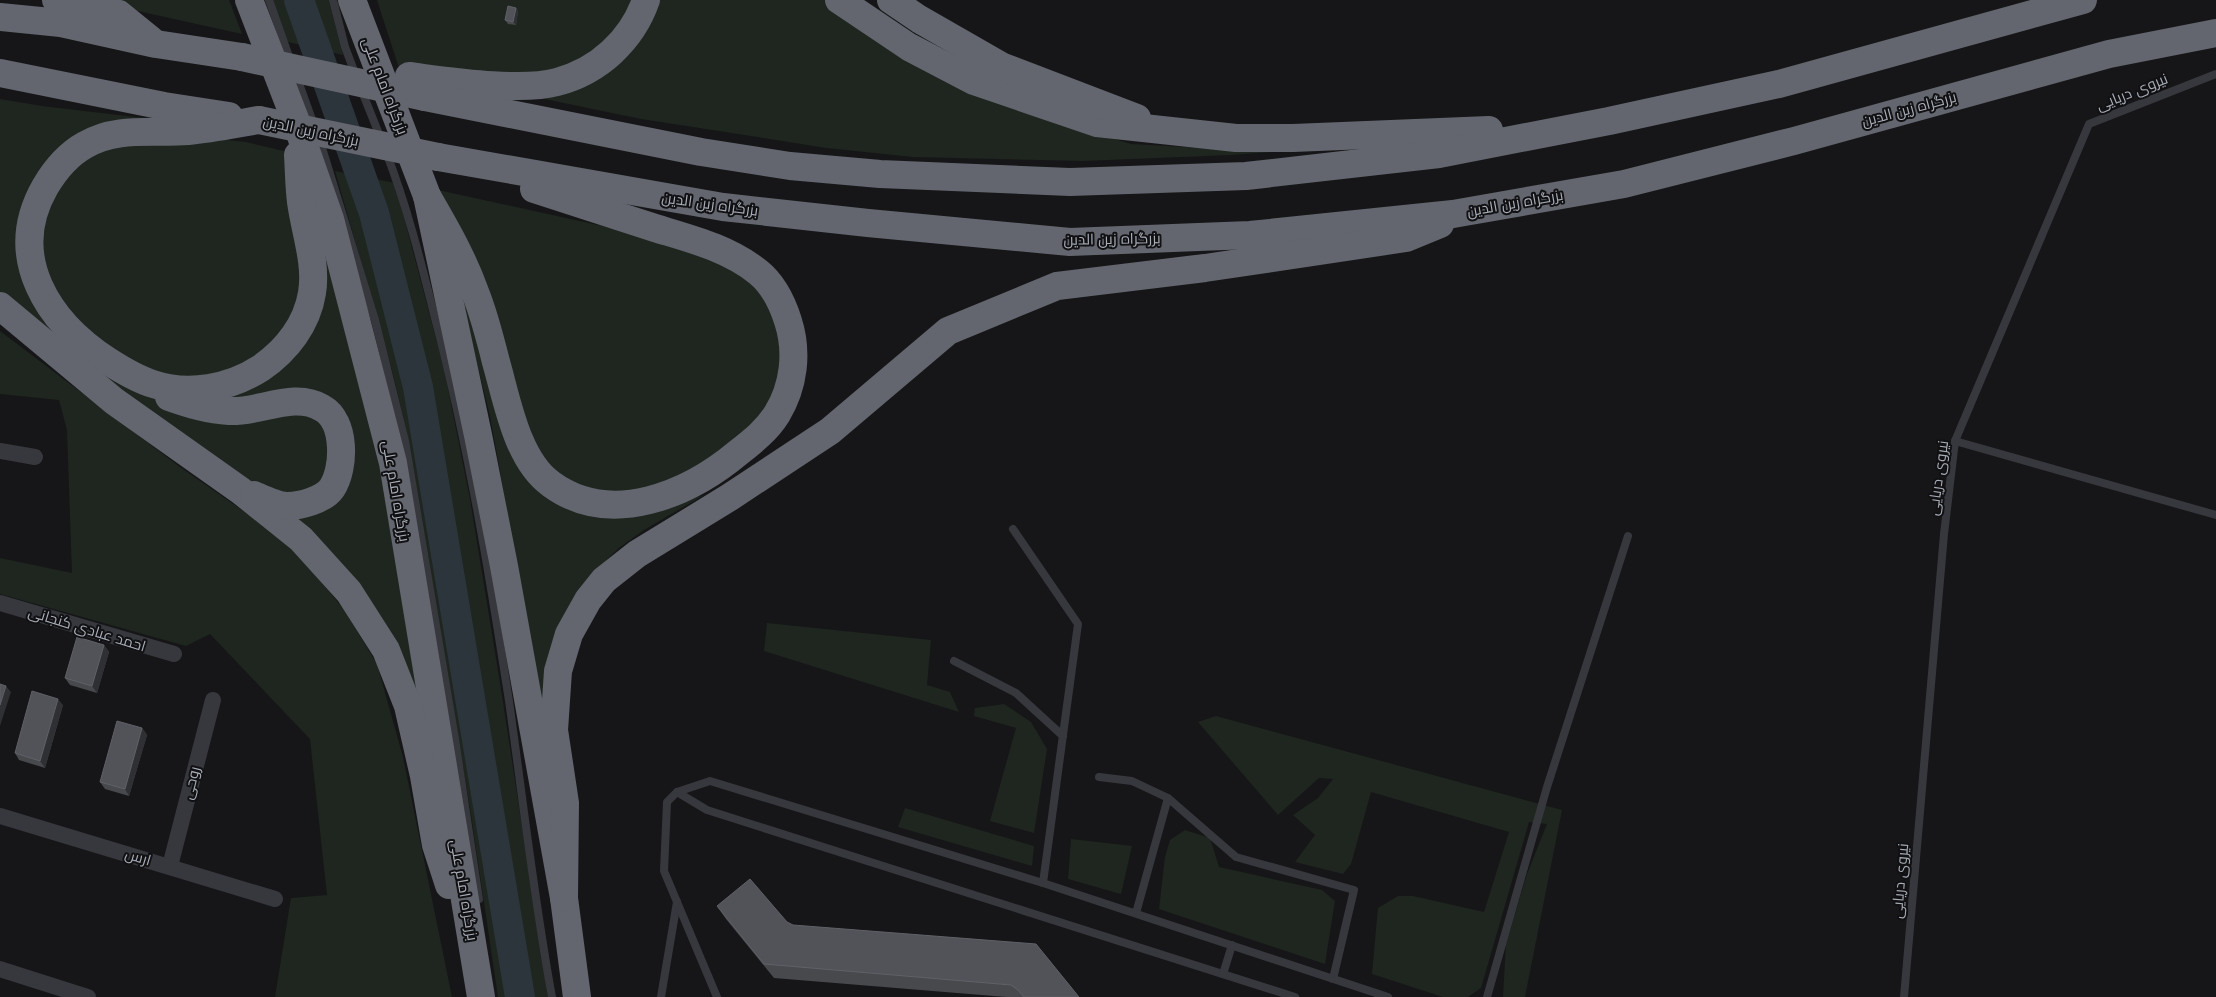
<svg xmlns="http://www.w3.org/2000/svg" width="2216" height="997" font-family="Inter,Cairo,sans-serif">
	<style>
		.green { fill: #1e261f }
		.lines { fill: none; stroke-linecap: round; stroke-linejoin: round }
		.river { stroke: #2c353c; stroke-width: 30 }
		.lane { stroke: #37383d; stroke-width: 8 }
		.street { stroke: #37383d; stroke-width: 16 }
		.highway { stroke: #63666e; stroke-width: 28 }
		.highway-bridge { stroke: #63666e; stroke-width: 28 }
		.wall { fill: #47494d }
		.shaded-wall { fill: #2f3033 }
		.building { fill: #525359; stroke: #5f6168 }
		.labels { text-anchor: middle; stroke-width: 4; stroke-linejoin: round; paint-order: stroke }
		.street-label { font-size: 15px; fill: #a8adb8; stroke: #111113 }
	</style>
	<rect width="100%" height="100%" fill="#161618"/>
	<g class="green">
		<path d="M88 0H229L242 34Z"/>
		<path d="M272 0H329L343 55 284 41Z"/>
		<path d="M377 0H637L610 45 547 77 399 68Z"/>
		<path d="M654 0H828L1092 132 1131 144 1205 148 1373 145 1231 155 1083 161 913 157 826 148 732 133 641 119 525 95 557 90Z"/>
		<path d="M0 99 42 106 195 124 51 166 31 291 178 396 295 346 316 223 347 324 377 444 439 826 388 634 148 414 0 293Z"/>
		<path d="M216 139 246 142 284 151 303 243 299 312 241 374 159 379 95 344 43 279 42 212 53 188 95 147Z"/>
		<path d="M335 171 395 183 444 369 470 499 501 689 548 997H498L470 808 408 438 393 374Z"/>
		<path d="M438 190 630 232 695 250 762 286 786 348 766 417 704 469 628 495 575 489 536 452Z"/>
		<path d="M448 245 530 472 661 509 704 495 644 530 619 548 600 566 570 607 558 836 500 471 490 416Z"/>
		<path d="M0 331 180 467 291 544 345 611 377 664 403 757 452 997H275L291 898 327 895 310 739 210 634 186 646 0 594V558L72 573 67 430 59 400 0 394Z"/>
		<path d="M767 623 931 640 927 685 950 692 959 712 764 651Z"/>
		<path d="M1004 704 1031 722 1047 749 1034 833 990 821 1016 728 974 716 975 708Z"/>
		<path d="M1216 716 1562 810 1525 997H1503L1506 944 1527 874 1547 824 1529 822 1481 988 1468 997H1443L1372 974 1378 908 1398 896H1413L1484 912 1509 832 1371 792 1351 864 1343 874 1295 862 1315 835 1293 815 1318 798 1333 779 1319 778 1278 815 1198 722Z"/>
		<path d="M905 808 1034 846 1032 866 898 827Z"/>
		<path d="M1185 830 1210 838 1219 867 1322 890 1335 901 1325 964 1159 909 1165 857 1170 840Z"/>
		<path d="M1071 839 1132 846 1121 894 1068 879Z"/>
	</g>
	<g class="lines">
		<path class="river" d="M299 0 374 213 418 387 520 997"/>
		<g class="lane">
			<path d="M269 0 291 62"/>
			<path d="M333 0 345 47 356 76"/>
			<path d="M296 75 314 125"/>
			<path d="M361 89 381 139"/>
			<path d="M319 138 375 320 405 441 455 739 479 899"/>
			<path d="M386 152C407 206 421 262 435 318 468 444 489 572 509 701 523 800 534 899 552 997"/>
			<path d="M1955 441 2216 515"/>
			<path d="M1013 529 1078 624 1043 883"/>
			<path d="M954 661 1016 693 1063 736"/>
			<path d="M1099 777 1132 781 1168 798 1236 857 1354 890 1333 979"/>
			<path d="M677 792 707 810 1295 997"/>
			<path d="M1136 913 1168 798"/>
			<path d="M1223 974 1232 945"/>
			<path d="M661 997 677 902"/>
			<path d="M717 997 664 871 667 802 677 792 710 781 1043 883 1388 997"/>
			<path d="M1487 997 1547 787 1628 536"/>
			<path d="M1904 997 1944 534 1955 441 2089 124 2216 74"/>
		</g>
		<g class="street">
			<path d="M0 451 35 457"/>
			<path d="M0 603 174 654"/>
			<path d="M0 816 275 899"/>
			<path d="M170 866 213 700"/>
			<path d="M0 969 88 997"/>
		</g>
		<g class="highway">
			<path d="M56 0 119 14 151 40"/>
			<path d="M249 0 295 119 330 219 393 463 481 997"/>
			<path d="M352 0 427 196 478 435 504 566 564 898 577 997"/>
			<path d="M839 0 909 47 974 81 1097 123 1236 138H1293L1489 130"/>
			<path d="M891 0 919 19 1001 66 1137 118"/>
			<path d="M0 17 61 23 156 44 242 57"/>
			<path d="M0 73 164 106 229 116"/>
			<path d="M409 76C449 81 520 92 557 82 599 71 632 40 646 0"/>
			<path d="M425 97 701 152 790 166 880 174 1070 182 1246 176 1439 154 1609 121 1779 84 2083 0"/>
			<path d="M259 120C235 124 211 129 188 131 153 134 117 126 85 145 67 155 55 170 45 187 5 257 48 322 108 361 122 370 137 379 153 384 189 396 230 388 261 368 287 350 307 324 312 293 317 263 305 232 301 202 299 186 299 171 298 155"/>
			<path d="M438 157 723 207 868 223 1070 242 1250 235 1453 214 1624 184 1794 141 2109 54 2216 33"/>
			<path d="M427 196C445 227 463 258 475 292 484 314 490 338 496 362 507 400 517 460 551 484 611 528 689 494 739 452 753 441 767 430 777 414 794 386 798 352 788 321 782 302 773 284 758 272 728 248 691 239 655 228 615 215 575 202 534 189"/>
			<path d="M0 306 114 401 241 491 301 539 349 592 386 650 408 706 424 776 436 845 449 885"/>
			<path d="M169 397C189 404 208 410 229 411 259 413 294 391 322 408 346 421 345 468 332 488 324 500 300 506 287 506 277 506 263 499 254 495"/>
			<path d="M564 898 565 803 554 730 558 671 569 634 588 600 604 580 637 554 730 497 830 431 948 331 1057 286 1205 268 1406 238 1440 224"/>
		</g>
		<g class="highway-bridge">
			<path d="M242 57 425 97"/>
			<path d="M259 120 438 157"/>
		</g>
	</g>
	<g class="wall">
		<path d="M516 8 518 11 516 25 508 24 505 20Z"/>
		<path d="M104 645 109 652 97 693 70 685 65 678Z"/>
		<path d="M63 705 45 768 19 760 15 753Z"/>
		<path d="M142 728 147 735 129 796 105 789 100 782Z"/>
		<path d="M717 906 787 922 793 925 1079 997H1006L774 978 726 919Z"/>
	</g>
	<g class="shaded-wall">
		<path d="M516 8 518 11 516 25 513 22Z"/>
		<path d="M104 645 109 652 97 693 92 686Z"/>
		<path d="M6 686 11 692 0 726V705Z"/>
		<path d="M58 699 63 705 45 768 40 761Z"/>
		<path d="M142 728 147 735 129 796 125 789Z"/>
	</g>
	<g class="building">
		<path d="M508 6 516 8 513 22 505 20Z"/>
		<path d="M77 637 104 645 92 686 65 678Z"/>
		<path d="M0 684 6 686 0 705Z"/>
		<path d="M32 691 58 699 40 761 15 753Z"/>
		<path d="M117 721 142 728 125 789 100 782Z"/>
		<path d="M750 879 787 922 793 925 1036 944 1079 997H1024L1018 990 1011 985 764 964 717 906Z"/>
	</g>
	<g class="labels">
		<g class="street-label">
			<text transform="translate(385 86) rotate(69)" y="5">بزرگراه امام علی</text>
			<text transform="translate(2132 92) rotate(-22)" y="5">نیروی دریایی</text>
			<text transform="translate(1909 109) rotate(-15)" y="5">بزرگراه زین الدین</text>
			<text transform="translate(311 131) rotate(12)" y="5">بزرگراه زین الدین</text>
			<text transform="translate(1515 203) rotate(-10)" y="5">بزرگراه زین الدین</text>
			<text transform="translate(710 204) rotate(8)" y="5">بزرگراه زین الدین</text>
			<text transform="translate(1112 239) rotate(-1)" y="5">بزرگراه زین الدین</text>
			<text transform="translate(1938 478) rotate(-82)" y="5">نیروی دریایی</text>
			<text transform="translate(396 491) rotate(80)" y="5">بزرگراه امام علی</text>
			<text transform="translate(87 629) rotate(17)" y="5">احمد عبادی کنجانی</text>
			<text transform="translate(191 783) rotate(-76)" y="5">روحی</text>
			<text transform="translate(138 857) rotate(17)" y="5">ارس</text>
			<text transform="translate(1900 881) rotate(-85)" y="5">نیروی دریایی</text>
			<text transform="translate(464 890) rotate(80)" y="5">بزرگراه امام علی</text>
		</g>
	</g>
</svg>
